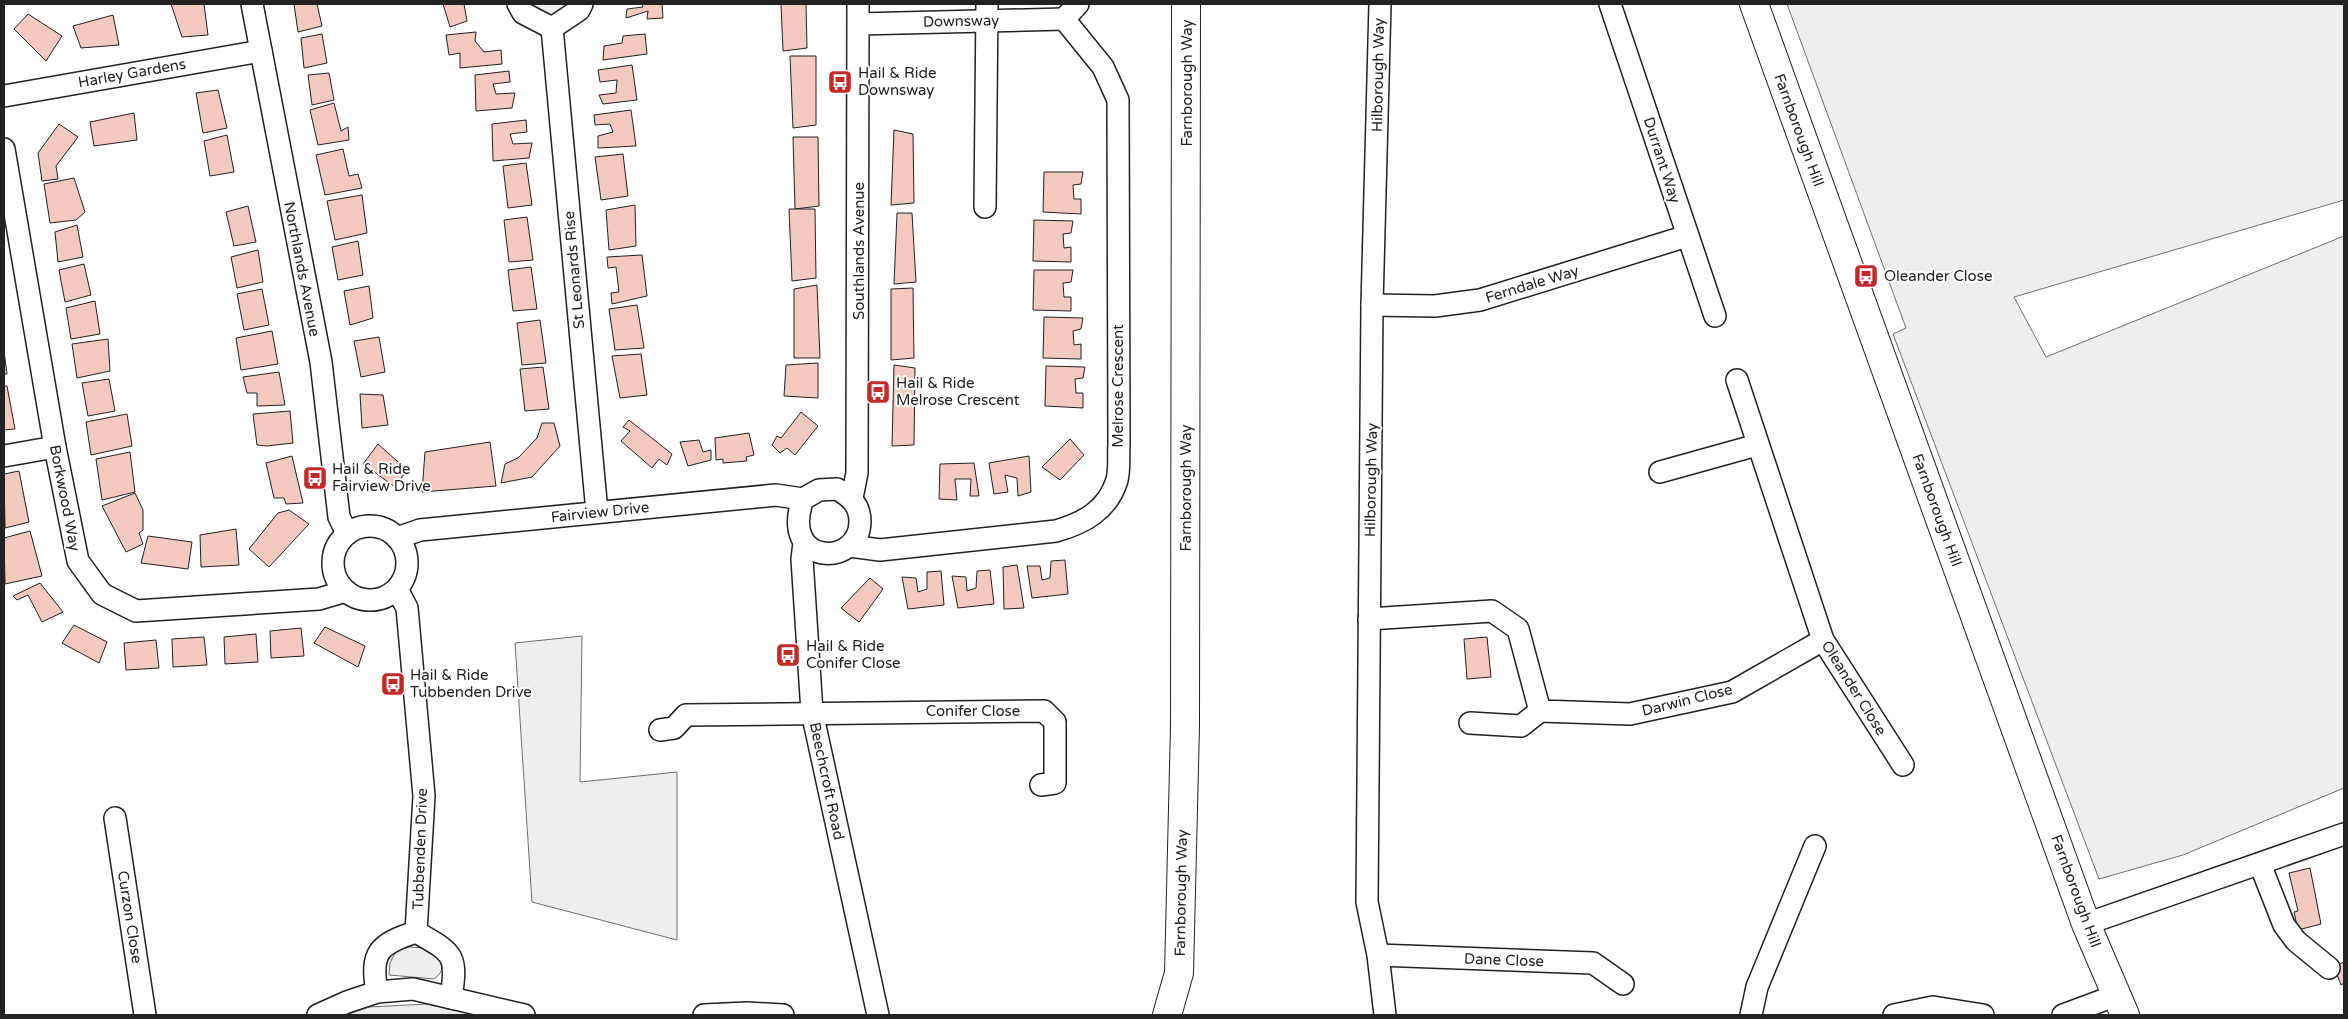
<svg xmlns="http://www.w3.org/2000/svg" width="2348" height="1019" font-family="'Varela Round',sans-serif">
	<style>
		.green { fill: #eee; stroke: #6f6f6f }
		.building { fill: #f3c9c0; stroke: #222 }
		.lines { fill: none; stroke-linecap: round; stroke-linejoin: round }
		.minor-casing { stroke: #222; stroke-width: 24 }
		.major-casing { stroke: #222; stroke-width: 30 }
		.highway-casing { stroke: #222; stroke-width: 30 }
		.minor { stroke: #fff; stroke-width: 21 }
		.major { stroke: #fff; stroke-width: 28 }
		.highway { stroke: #fff; stroke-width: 28 }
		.labels { text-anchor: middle; stroke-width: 4; stroke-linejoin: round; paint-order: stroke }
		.street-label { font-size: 15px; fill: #222; stroke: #fff }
		.poi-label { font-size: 15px; fill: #222; stroke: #fff; text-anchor: start }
	</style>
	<rect width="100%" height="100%" fill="#fff"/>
	<g class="green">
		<path d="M529 4H572L551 16 531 7Z"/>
		<path d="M1787 4H2344V200L2014 297 2046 357 2344 236V788L2183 855 2099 879 1893 334 1906 328Z"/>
		<path d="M582 636 580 782 677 772V940L532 902 515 643Z"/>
		<path d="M409 947 426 948 442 957C444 968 442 973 434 979L389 975 390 963 396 951Z"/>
		<path d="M427 1004 481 1015H346L369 1007Z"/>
	</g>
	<g class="building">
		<path d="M171 4H204L208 35 182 37Z"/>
		<path d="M294 4H317L322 26 298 32Z"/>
		<path d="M443 4H464L467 21 450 27Z"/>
		<path d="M642 4H662L663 18 647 19 648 11 626 18 627 9 643 7Z"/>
		<path d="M781 4H806L807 48 783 51Z"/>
		<path d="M28 14 62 36 46 61 14 29Z"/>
		<path d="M113 15 119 45 81 48 73 26Z"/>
		<path d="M476 32 475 41 484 52 501 50 502 64 460 68V53L449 55 446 35Z"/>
		<path d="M322 34 327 63 304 68 301 38Z"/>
		<path d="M645 34 647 54 603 60 604 46 622 43 623 36Z"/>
		<path d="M790 56H816V125L793 128Z"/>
		<path d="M632 65 637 100 603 104 599 95 616 93 617 80 600 82 598 70Z"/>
		<path d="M509 71 510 82 493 84 496 94 515 93 512 108 476 111 475 75Z"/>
		<path d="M329 73 334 100 312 105 308 75Z"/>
		<path d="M218 90 227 128 203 133 196 93Z"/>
		<path d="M334 103 341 131 348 127 349 140 318 145 310 110Z"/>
		<path d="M631 110 636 146 598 148V136L613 132 610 124 595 125 594 115Z"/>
		<path d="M134 113 137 140 94 146 90 122Z"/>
		<path d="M526 120 527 132 510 134 513 144 532 143 529 158 493 161 492 124Z"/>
		<path d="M59 124 78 137 56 166 58 179 42 181 38 153Z"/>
		<path d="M894 130 913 134 914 203 891 205Z"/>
		<path d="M227 135 234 172 210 176 204 141Z"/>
		<path d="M793 137H818L819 206 795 209Z"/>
		<path d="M343 149 349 176 358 174 362 188 325 195 316 155Z"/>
		<path d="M623 154 628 196 601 200 595 157Z"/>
		<path d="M526 163 532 205 508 208 503 166Z"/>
		<path d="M1044 172H1083L1081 184 1073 185 1074 199H1081V214L1043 212Z"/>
		<path d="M74 178 85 212 76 220 50 223 44 184Z"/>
		<path d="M362 195 367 233 335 240 327 201Z"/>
		<path d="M635 205 636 246 609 250 606 210Z"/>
		<path d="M248 206 256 242 234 246 226 212Z"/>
		<path d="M789 209H815L816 278 792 281Z"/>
		<path d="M897 213H912L916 282 894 284Z"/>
		<path d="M527 217 533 260 509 262 504 220Z"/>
		<path d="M1034 220 1073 221 1071 233 1063 234 1064 248 1071 247V262L1033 261Z"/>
		<path d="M77 225 83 257 58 262 55 232Z"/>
		<path d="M358 241 363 275 338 280 332 247Z"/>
		<path d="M258 250 263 282 237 288 231 257Z"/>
		<path d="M642 255 647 296 612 304 611 293 619 292 616 267 608 268 607 257Z"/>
		<path d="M84 264 91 295 65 302 59 270Z"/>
		<path d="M531 267 537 309 513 311 508 270Z"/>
		<path d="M1034 270H1073L1071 282 1063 283 1064 297H1071V311L1033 310Z"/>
		<path d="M817 285 820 358H794V289Z"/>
		<path d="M369 286 373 318 350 325 344 291Z"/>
		<path d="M913 288 914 358 891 360V289Z"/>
		<path d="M262 289 269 325 244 330 237 294Z"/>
		<path d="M95 301 100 334 71 339 66 308Z"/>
		<path d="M637 305 644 348 615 350 609 309Z"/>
		<path d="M1044 317 1083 318 1081 329 1073 331 1074 345 1081 344V359L1043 358Z"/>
		<path d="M540 320 546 363 522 365 517 323Z"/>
		<path d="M272 331 278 364 241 370 236 338Z"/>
		<path d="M379 337 385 372 361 377 354 341Z"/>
		<path d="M108 339 110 371 77 378 72 344Z"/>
		<path d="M4 351 7 374H4Z"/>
		<path d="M641 354 647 395 620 398 612 356Z"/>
		<path d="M818 363V398L784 396 786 365Z"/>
		<path d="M894 365 915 368 914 445 892 446Z"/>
		<path d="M1046 366 1085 367 1083 378 1075 379 1076 393H1083V408L1045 406Z"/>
		<path d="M543 367 549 409 525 411 520 369Z"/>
		<path d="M279 372 285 405 257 406V393H247L243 377Z"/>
		<path d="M109 379 115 411 88 416 82 383Z"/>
		<path d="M4 386H7L15 429 4 430Z"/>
		<path d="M360 394 383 395 388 425 362 428Z"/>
		<path d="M290 411 293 443 267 446 257 445 253 414Z"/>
		<path d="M801 412 818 426 795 455 787 448 780 453 772 445 777 436 781 438Z"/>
		<path d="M127 414 132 446 91 455 86 422Z"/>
		<path d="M629 420 672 454 667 465 659 459 652 468 621 441 630 431 623 427Z"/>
		<path d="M542 423H554L560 446 532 477 501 483 505 464 518 458 537 438Z"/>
		<path d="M749 433 754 455 746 457 747 461 723 463V459L716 460 715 438Z"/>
		<path d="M1070 439 1084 455 1060 480 1042 467Z"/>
		<path d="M699 440 703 452 711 450V460L688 466 680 442Z"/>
		<path d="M490 442 496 486 422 492 425 452Z"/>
		<path d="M378 444 407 470 395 487 363 464Z"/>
		<path d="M130 452 135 492 102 500 96 459Z"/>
		<path d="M292 456 303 503 286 504 284 498H274L266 463Z"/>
		<path d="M1029 456 1031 492 1018 496 1017 478 1005 475 1008 492 994 494 989 463Z"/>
		<path d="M974 463 979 496H970L971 479H955L957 500 939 499 940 464Z"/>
		<path d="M19 471 29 522 5 528 4 474Z"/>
		<path d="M135 493 143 510V530L139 533 143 544 126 552 102 506Z"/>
		<path d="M289 510 309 524 269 567 249 549 278 513Z"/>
		<path d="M236 529 239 565 201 567 200 535Z"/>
		<path d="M30 531 42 576 5 584 4 538Z"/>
		<path d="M148 536 192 542 188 569 141 563Z"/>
		<path d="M1065 560 1068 594 1032 598 1027 566H1040L1042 580 1050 578 1051 561Z"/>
		<path d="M1017 565 1024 608 1004 609 1003 567Z"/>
		<path d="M990 570 994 604 958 608 952 576 966 577 967 591 976 588 977 571Z"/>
		<path d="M941 571 944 605 908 609 902 577 916 578 918 592 927 589V572Z"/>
		<path d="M870 578 883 589 859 622 841 608Z"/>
		<path d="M40 583 63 612 42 622 28 595 17 600 13 596Z"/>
		<path d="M74 625 107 642 99 663 62 643Z"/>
		<path d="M325 627 365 646 358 667 314 643Z"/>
		<path d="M301 628 304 656 271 658 270 631Z"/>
		<path d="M256 634 258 662 225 664 224 637Z"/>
		<path d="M204 637 207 665 173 667 172 639Z"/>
		<path d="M1487 637 1491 677 1467 679 1464 639Z"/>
		<path d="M156 640 159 668 126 670 124 643Z"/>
		<path d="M2310 868 2321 924 2298 930 2294 912 2298 911 2289 873Z"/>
		<path d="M2344 962V983L2341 985 2334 967Z"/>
	</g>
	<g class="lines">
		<defs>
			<g id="minor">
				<path d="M252 4 321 362 339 517 347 533"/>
				<path d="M518 4 523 13 552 28 579 10 582 4"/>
				<path d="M1380 4 1372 305 1367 902 1378 955 1385 1015"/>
				<path d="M1610 4 1715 316"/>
				<path d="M1064 19 1078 4"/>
				<path d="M859 24 1064 19"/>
				<path d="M552 28 597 512"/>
				<path d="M4 96 261 51"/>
				<path d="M4 149 55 447 78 561 102 594 136 611 319 599 346 591"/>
				<path d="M985 207 987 4"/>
				<path d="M1372 305 1435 306 1480 300 1687 236"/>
				<path d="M1737 380 1823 640 1903 765"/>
				<path d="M4 456 55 447"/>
				<path d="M1660 472 1757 445"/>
				<path d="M837 489C851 497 860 505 860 522 859 568 779 566 803 499L819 490Z"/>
				<path d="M852 498 857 473 858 4"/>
				<circle cx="370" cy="563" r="37"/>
				<path d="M397 538 420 530 776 495 803 499"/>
				<path d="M804 543 802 559 812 712 878 1015"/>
				<path d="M850 546 880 550 1056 531C1084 523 1108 510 1117 480 1120 469 1118 455 1119 444L1118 100 1103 67 1064 19"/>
				<path d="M397 589 407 608 424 796 416 932"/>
				<path d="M1369 619 1492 611 1518 629 1540 711 1630 714 1732 692 1823 640"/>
				<path d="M1470 723 1521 726 1540 711"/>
				<path d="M660 730 674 728 686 715 1044 711 1055 722V783L1041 785"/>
				<path d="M115 818 145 1015"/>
				<path d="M2260 864 2284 925 2296 941 2329 968"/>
				<path d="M2086 924 2344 834"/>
				<path d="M1378 955 1593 963 1623 984"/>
				<path d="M377 992C370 953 378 944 416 932 453 953 458 954 451 998"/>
				<path d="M318 1015 347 1002 377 992 413 989 524 1015"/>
				<path d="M704 1015 747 1013 783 1015"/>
				<path d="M1751 1015 1757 987 1815 846"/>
				<path d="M1894 1015 1933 1007 1983 1015"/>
				<path d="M2063 1015 2117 995"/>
			</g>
			<path id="major" d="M1754 4 2086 924 2125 1015"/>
			<path id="highway" d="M1167 1015 1179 973 1185 726 1186 4"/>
		</defs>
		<use href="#minor" class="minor-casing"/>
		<use href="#major" class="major-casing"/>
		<use href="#highway" class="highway-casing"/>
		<use href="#minor" class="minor"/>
		<use href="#major" class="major"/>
		<use href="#highway" class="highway"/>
	</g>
	<defs>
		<symbol id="bus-square" viewBox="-11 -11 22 22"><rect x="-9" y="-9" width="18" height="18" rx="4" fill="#c62828" stroke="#fff"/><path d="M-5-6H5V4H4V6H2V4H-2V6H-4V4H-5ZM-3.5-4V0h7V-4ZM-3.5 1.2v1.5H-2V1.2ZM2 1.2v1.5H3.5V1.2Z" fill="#fff"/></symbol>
	</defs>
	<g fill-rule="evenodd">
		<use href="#bus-square" x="826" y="68" width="28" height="28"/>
		<use href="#bus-square" x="1852" y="262" width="28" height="28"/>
		<use href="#bus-square" x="864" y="378" width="28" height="28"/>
		<use href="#bus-square" x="301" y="464" width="28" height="28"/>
		<use href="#bus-square" x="774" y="641" width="28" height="28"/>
		<use href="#bus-square" x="379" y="670" width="28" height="28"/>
	</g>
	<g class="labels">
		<g class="street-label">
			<text transform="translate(961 21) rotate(-1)" y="5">Downsway</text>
			<text transform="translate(132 73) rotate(-10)" y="5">Harley Gardens</text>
			<text transform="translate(1378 75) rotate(-89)" y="5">Hilborough Way</text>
			<text transform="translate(1187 83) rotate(-90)" y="5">Farnborough Way</text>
			<text transform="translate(1799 130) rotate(70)" y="5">Farnborough Hill</text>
			<text transform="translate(1662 160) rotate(72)" y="5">Durrant Way</text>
			<text transform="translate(859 251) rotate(-90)" y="5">Southlands Avenue</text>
			<text transform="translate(302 269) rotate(79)" y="5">Northlands Avenue</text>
			<text transform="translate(574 270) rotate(-95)" y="5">St Leonards Rise</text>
			<text transform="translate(1532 284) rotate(-17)" y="5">Ferndale Way</text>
			<text transform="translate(1118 386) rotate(-90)" y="5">Melrose Crescent</text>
			<text transform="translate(1371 480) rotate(-89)" y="5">Hilborough Way</text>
			<text transform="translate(1186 488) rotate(-90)" y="5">Farnborough Way</text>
			<text transform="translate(65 498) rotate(79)" y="5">Borkwood Way</text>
			<text transform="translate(1937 510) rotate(70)" y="5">Farnborough Hill</text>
			<text transform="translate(600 512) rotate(-6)" y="5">Fairview Drive</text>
			<text transform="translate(1854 688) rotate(58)" y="5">Oleander Close</text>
			<text transform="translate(1687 700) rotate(-14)" y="5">Darwin Close</text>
			<text x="973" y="716">Conifer Close</text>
			<text transform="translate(827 781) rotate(78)" y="5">Beechcroft Road</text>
			<text transform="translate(420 849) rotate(-88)" y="5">Tubbenden Drive</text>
			<text transform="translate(2076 891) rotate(70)" y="5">Farnborough Hill</text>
			<text transform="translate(1181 893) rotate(-89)" y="5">Farnborough Way</text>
			<text transform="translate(130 917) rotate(81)" y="5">Curzon Close</text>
			<text transform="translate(1504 960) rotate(2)" y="5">Dane Close</text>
		</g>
		<g class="poi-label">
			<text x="858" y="78">Hail &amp; Ride<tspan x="858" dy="17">Downsway</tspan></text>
			<text x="1884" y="281">Oleander Close</text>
			<text x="896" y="388">Hail &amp; Ride<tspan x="896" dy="17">Melrose Crescent</tspan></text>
			<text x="332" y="474">Hail &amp; Ride<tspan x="332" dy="17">Fairview Drive</tspan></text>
			<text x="806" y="651">Hail &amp; Ride<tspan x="806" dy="17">Conifer Close</tspan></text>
			<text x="410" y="680">Hail &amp; Ride<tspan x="410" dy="17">Tubbenden Drive</tspan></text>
		</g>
	</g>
	<rect width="2348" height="1019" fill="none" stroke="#222222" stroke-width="10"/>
</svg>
